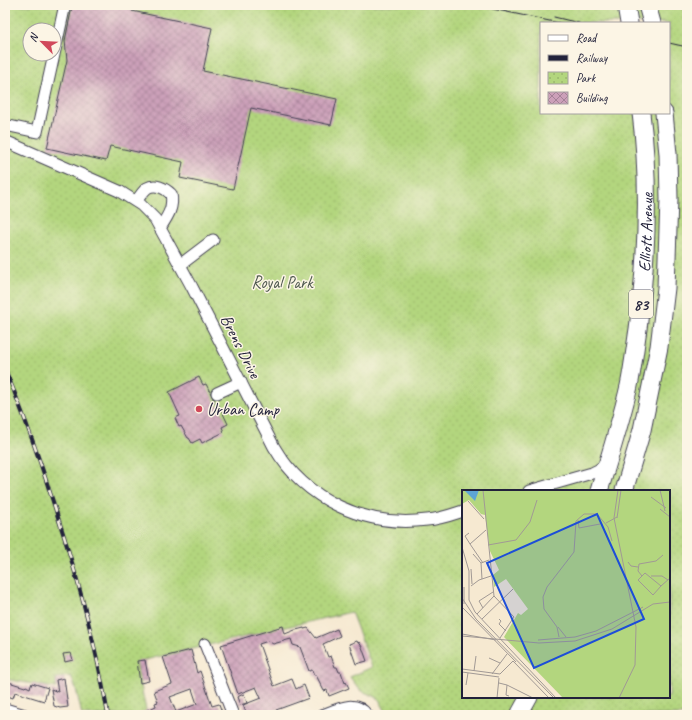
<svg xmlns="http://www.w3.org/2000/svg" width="692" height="720" font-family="Caveat,sans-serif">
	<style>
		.park { fill: url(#park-dots); stroke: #6a7c5c; fill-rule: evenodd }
		.building { fill: url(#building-cross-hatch); fill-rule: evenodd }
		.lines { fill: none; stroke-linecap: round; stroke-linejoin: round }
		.minor-casing { stroke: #424052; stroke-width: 13 }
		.highway-casing { stroke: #424052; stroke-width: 19 }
		.minor { stroke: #fff; stroke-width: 11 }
		.highway { stroke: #fff; stroke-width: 17 }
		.tram { stroke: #22223b; stroke-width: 1 }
		.rail-casing { stroke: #22223b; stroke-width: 4 }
		.rail { stroke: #fcf5e5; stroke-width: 2.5; stroke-dasharray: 8; stroke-linecap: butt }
		.poi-dot { fill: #d1495b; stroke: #fcf5e5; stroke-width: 1.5 }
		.labels { text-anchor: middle; stroke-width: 3; stroke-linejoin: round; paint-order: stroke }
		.shield { fill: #fcf5e5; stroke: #63616e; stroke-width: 1 }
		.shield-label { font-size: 16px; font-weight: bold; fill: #22223b }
		.street-label { font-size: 17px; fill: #22223b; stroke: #fcf5e5 }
		.park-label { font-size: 17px; fill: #4e584f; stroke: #fcf5e5 }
		.poi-label { font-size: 17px; fill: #22223b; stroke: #fcf5e5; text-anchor: start }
		.inset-road { fill: none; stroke: #a19995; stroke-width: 1 }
		.view { fill: #1d4ed8; fill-opacity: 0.15; stroke: #1d4ed8; stroke-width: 2 }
		.inset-edge { fill: none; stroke: #22223b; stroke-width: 2 }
	</style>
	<defs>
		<pattern id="park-dots" width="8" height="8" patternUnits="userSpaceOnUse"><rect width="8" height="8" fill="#b3d67e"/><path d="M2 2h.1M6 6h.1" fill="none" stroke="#9ab76e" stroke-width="1.8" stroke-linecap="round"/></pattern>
		<pattern id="building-cross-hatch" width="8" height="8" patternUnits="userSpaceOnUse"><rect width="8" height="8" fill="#cca0b9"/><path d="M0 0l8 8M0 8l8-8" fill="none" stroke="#a58298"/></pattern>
	</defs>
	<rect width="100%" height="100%" fill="#fcf5e5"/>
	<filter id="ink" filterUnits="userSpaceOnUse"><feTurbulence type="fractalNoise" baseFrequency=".025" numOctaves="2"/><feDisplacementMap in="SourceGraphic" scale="8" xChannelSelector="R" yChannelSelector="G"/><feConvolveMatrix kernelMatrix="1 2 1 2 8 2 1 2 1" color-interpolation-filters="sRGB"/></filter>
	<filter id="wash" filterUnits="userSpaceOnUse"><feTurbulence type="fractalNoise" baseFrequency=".012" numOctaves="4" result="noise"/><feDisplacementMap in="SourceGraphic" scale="16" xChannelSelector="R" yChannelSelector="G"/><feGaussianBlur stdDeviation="0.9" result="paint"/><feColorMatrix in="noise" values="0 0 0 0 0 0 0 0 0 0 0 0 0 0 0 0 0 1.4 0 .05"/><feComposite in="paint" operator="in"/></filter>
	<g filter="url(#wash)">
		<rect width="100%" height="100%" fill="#f6e9d1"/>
		<path class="park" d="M5 5H687V715H388L378 698 360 690 350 677 372 667 351 612 136 662 147 715H82L76 689 71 676 56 678V688L5 679ZM541 23H669V113H541ZM30 30H54V54H30ZM463 491H669V697H463Z"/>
		<g id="blocks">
			<g class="building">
				<path d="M74 5H134L132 11 212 28 203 71 337 99 331 125 251 108 233 189 180 178 183 162 110 146 106 161 47 148 67 60 65 41 72 7Z"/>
				<path d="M199 377 203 385 206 384 217 406 219 405 228 424 222 427 224 432 202 443 200 439 192 443 189 438H188L181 426 179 427 175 418 180 416 169 392Z"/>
				<path d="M283 626 285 634 295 630H296L304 628V629L308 628 316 638 337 629 340 636 323 644 328 657 331 656 335 667H337L339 672H341L345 683 346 682 349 688 329 696 327 690 324 691 316 675H314L312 670 309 671 300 647 293 645 291 639 273 644 268 641 259 644 274 686 292 679 296 689 304 685 309 698 276 710 277 714 274 715H247L243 705 261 698 256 687 238 694 221 645Z"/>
				<path d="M357 641 358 643 359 642 362 647 367 661 356 664 349 644Z"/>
				<path d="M191 650 197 673 200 671 212 706 219 704 223 715H136L156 706 155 703 158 702 154 691 172 684 163 657ZM192 689 197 704 176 712 170 697Z"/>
				<path d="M71 653 73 660 65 662 63 654Z"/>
				<path d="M145 660 149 681 140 683 137 661Z"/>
				<path d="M64 678 68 707 60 708 54 706 51 689 58 692 56 680Z"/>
				<path d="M5 681 25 687 26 686 30 688 32 683 48 688 44 701 15 692 13 698 5 695Z"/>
				<path d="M244 694 247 703 240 705 237 697Z"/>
			</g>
		</g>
	</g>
	<g filter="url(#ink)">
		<use href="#blocks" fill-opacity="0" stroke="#424052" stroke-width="1"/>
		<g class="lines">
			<defs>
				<g id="minor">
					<path d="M5 125 37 132 64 9"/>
					<path d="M5 141 119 191 141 205 155 219 192 287 274 447C305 500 366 528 427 520 440 519 451 515 463 511"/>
					<path d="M136 201C139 198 143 191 147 188 155 183 165 188 171 194 174 208 167 217 160 228"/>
					<path d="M180 265 213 240"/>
					<path d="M217 393 241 382"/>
					<path d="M529 491 592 473 598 470 608 462"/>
					<path d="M205 644 233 715"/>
					<path d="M5 709 25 715"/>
					<path d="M323 715C338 709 355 699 367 715"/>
				</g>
				<g id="highway">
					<path d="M626 5 629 23"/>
					<path d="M647 5 652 23"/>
					<path id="s1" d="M599 491C610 456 621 421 629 386 633 367 635 348 638 329 647 258 650 184 641 113"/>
					<path d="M624 491 642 430 659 347 666 288 669 199 668 154 664 113"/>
					<path d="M519 715 529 697"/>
				</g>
			</defs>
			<use href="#minor" class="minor-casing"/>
			<use href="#highway" class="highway-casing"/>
			<use href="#minor" class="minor"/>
			<use href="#highway" class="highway"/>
			<g class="tram">
				<path d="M474 5 559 23"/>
				<path d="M554 17 579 23"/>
				<path d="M669 43 687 47"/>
			</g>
			<defs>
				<path id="rail" d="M5 369C31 431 51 494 71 559 86 610 99 662 108 715"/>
			</defs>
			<use href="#rail" class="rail-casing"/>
			<use href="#rail" class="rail"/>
		</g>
	</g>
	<circle class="poi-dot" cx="199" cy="409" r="4"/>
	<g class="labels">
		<rect class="shield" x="629" y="290" width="24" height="28" rx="3"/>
		<g class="shield-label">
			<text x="641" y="310">83</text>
		</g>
		<g class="street-label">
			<text dy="6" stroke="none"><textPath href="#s1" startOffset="264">Elliott Avenue</textPath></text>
			<text transform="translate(241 346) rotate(63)" y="6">Brens Drive</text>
		</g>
		<g class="park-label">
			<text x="282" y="288">Royal Park</text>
		</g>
		<g class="poi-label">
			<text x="207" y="415">Urban Camp</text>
		</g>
	</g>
	<g transform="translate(462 490)">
		<rect width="208" height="208" fill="#f6e9d1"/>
		<path d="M0 0H208V208H101L42 147 56 123 59 125 66 119 44 89 32 97 31 85 37 80 28 61 23 25 19 24 7 10 0 14Z" fill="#b3d67e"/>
		<path d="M2 0H17L13 11Z" fill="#5ea5d4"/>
		<path class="inset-road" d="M21 0 32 106M156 0 152 28 174 137 173 175 157 208M198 0 203 21M189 7 204 18M6 11 22 29M198 19 208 27M155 28 159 0M116 30 117 38 138 34M144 33 155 27M7 43 3 46 8 54M26 55 54 50 68 32 75 10M0 57 7 81V110L13 122 94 208M11 64 19 73M166 72 169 76 176 77M21 73 8 54 24 40M9 79 10 94M180 86 176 81 177 74 194 71 201 65M189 86H200L206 90M20 89 19 73 27 70M9 96 17 90 29 86M199 96 183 83 176 90 191 105 199 96 208 88M32 106 52 127M0 108 14 129 92 208M2 114V97M0 117 54 172M21 118 17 111 31 102M15 124 32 106M20 129 51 99M37 129 39 131 37 134 44 141M96 137 104 147M0 144 34 150M0 146 77 153 113 151 150 139 191 114 208 112M97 147 95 137 82 119 81 107 85 97 112 62 114 31 122 24H135L146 37 150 51M38 148 52 127M76 150 113 147 134 141 181 117M27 168 38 173M51 171 87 208M0 179 38 184M12 181 14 166M0 182 37 187M30 184 45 164M38 184 51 171M37 193 45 195 71 208M4 195 6 183M45 195 44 205 47 206M35 208 37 188"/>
		<path class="view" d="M135 24 182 129 72 178 25 73Z"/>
		<rect width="208" height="208" class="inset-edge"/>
	</g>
	<rect width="692" height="720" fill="none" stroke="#fcf5e5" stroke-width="20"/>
	<rect x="540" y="22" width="130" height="92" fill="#fcf5e5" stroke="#a5a1a1"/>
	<rect x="548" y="35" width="20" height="6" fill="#ffffff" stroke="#a5a1a1"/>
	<text x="576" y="42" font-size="12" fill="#22223b">Road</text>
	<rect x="548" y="55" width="20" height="6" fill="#22223b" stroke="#a5a1a1"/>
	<text x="576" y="62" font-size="12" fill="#22223b">Railway</text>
	<rect x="548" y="72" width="20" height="12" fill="url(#park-dots)" stroke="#a5a1a1"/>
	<text x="576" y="82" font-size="12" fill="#22223b">Park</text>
	<rect x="548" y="92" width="20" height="12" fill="url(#building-cross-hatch)" stroke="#a5a1a1"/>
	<text x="576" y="102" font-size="12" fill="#22223b">Building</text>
	<g transform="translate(42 42) rotate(294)"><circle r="19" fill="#fcf5e5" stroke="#a5a1a1"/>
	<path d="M0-3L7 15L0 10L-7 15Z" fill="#d1495b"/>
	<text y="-6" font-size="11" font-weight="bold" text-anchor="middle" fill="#22223b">N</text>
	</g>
</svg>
